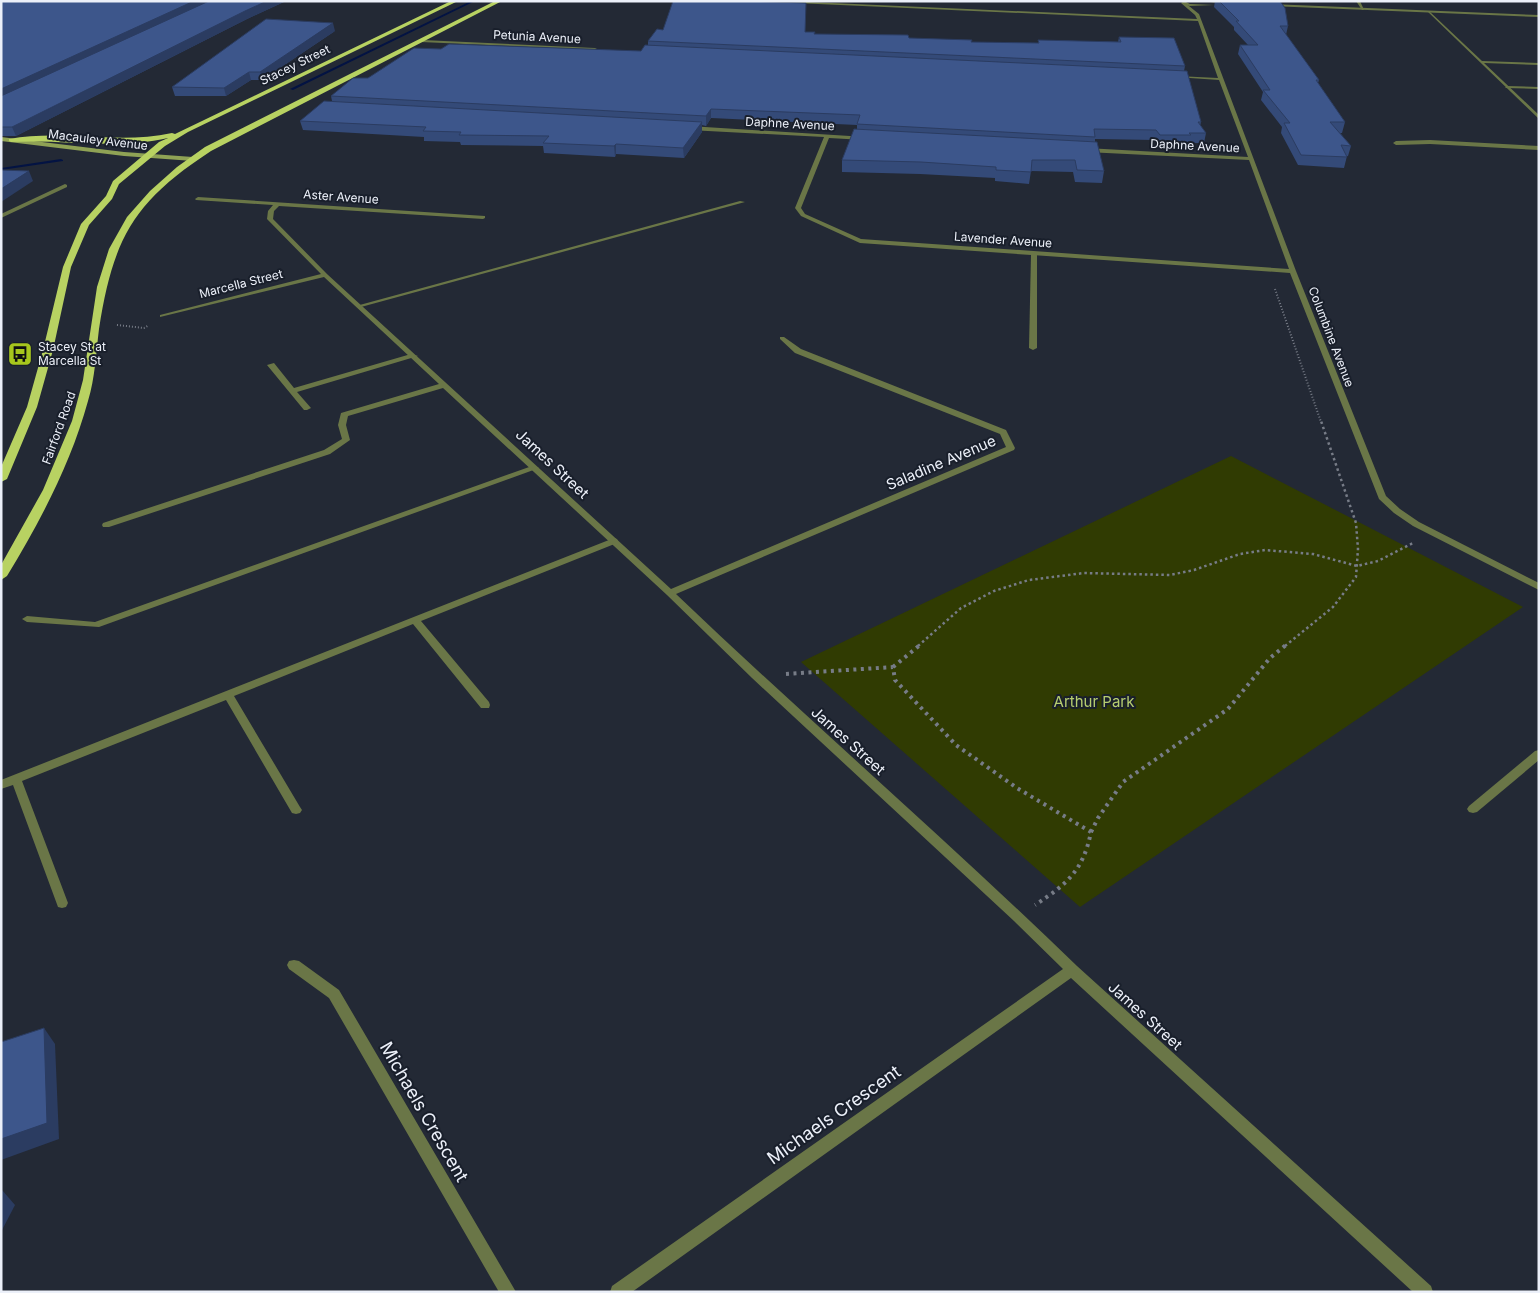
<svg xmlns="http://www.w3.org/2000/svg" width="1540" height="1293" font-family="Inter,sans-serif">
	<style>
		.green { fill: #303b02 }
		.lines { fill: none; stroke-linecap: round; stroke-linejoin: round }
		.stream { fill: #031343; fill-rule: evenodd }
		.path-far2 { stroke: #777c87; stroke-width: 2; stroke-dasharray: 1 2; stroke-linecap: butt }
		.path-far1 { stroke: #777c87; stroke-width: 2.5; stroke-dasharray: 2.5 3; stroke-linecap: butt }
		.path { stroke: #777c87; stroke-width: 4; stroke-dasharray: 3 4.5; stroke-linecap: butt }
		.service { fill: #6a7647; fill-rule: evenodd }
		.minor { fill: #6a7647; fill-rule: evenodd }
		.tertiary { fill: #6a7647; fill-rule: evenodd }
		.secondary { fill: #8fa255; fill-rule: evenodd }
		.trunk { fill: #b8d262; fill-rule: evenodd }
		.wall { fill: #344a78 }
		.shaded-wall { fill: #2b3c61 }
		.building { fill: #3d568b; stroke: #2b3c61 }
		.labels { text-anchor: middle; stroke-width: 4; stroke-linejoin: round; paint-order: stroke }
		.far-street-label { font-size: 12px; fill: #ecf0f9; stroke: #191f2b }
		.far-poi-label { font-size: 12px; fill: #ecf0f9; stroke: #191f2b; text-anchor: start }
		.street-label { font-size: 15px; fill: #ecf0f9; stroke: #191f2b }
		.park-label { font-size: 15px; fill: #b7ce70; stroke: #191f2b }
		.near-street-label { font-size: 18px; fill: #ecf0f9; stroke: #191f2b }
	</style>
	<rect width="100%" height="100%" fill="#232935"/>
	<path class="green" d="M1231 456 1523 607 1080 907 801 662Z"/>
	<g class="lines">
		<g class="stream">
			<path d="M471 1H475L293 90 290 89Z"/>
			<path d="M61 159 63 160V161L1 170V168Z"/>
		</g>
		<g class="path-far2">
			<path d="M1275 289 1321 422"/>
			<path d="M117 325 144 328 149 325"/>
		</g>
		<g class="path-far1">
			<path d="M918 646 961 608 994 591 1029 580 1084 573 1170 575 1194 570 1240 554 1265 550 1313 554 1357 566 1378 561 1413 543"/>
			<path d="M1285 646 1333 607 1356 577 1358 549 1356 523 1321 421"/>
		</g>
		<g class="path">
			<path d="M893 667 920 645"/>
			<path d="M786 674 893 667 895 680 956 745 1017 788 1091 832C1083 871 1067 884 1035 905"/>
			<path d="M1091 832 1098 818 1123 782 1228 709 1270 658 1286 645"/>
		</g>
		<g class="service">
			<path d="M1356 1H1360L1364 10H1362Z"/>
			<path d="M1507 86 1539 87V89L1505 88Z"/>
			<path d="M1430 140 1539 146V150L1430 144 1396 145 1393 143 1396 141Z"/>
			<path d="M740 201 745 202 361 307 356 306Z"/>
			<path d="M1034 252 1037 254V348L1033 350 1029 348 1031 254Z"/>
			<path d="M411 354 418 356 297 392 311 408 307 410H304L267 365 274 363 294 388Z"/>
			<path d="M532 466H535L539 468 99 627 27 622 22 619 27 616 95 622Z"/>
			<path d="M614 538 617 539 618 541 617 543 421 621 489 702 490 705 489 708H481L413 624 234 696 300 807 302 810 300 813 296 814 292 813 226 700 22 781 68 903 66 907 62 908 58 907 13 785 1 789V780Z"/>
			<path d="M1539 750V760L1477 812 1473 813 1469 812 1467 809 1469 806 1535 751Z"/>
		</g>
		<g class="minor">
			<path d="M752 1H787L1197 19 1195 15 1181 3 1184 2 1199 14 1296 271 1386 496 1400 509 1419 522 1539 583V590L1413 526 1394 513 1379 499 1290 273 860 243 801 216 795 208 824 137 689 130 686 128 689 126 866 137 864 140 829 138 801 208 805 214 861 239 1289 269 1249 160 1086 152 1083 150 1086 148 1248 157 1219 80 1175 77 1177 76 1218 78 1198 21Z"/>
			<path d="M1427 11H1429L1482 61 1539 63V65L1484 63 1539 115V119Z"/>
			<path d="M422 40 595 48 597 49 595 50 421 42Z"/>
			<path d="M65 184 67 185V187L1 218V214Z"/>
			<path d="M198 197 485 216V218L483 219 279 206 274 211 273 219 327 274 671 589 1006 447 1000 434 795 353 780 339V337H784L801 349 1006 430 1015 448 1014 450 676 594C808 720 946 839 1077 966L1431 1286 1433 1292H1413L1071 978 632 1292H610L612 1286 1063 969 1014 921 752 678 667 595 443 388 348 416 346 425 350 440 330 454 109 527H103L102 525 103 523 324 450 342 439 338 425 341 413 439 384 324 277 160 317V315L321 274 267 219 268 211 273 205 196 200 195 199Z"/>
			<path d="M294 960 299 961 339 990 516 1292H499L329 998 289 969 287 965 289 961Z"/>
		</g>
		<g class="tertiary">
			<path d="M1179 1H1184L1190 4 1214 5 1189 6Z"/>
			<path d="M1202 1 1230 3 1228 4Z"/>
			<path d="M1269 4 1539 15V17L1270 6Z"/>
		</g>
		<path class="secondary" d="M1 137 124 152 193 157 196 159 193 161 124 156 1 141Z"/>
		<g class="trunk">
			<path d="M451 1H458L188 132 165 146 119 184 112 199 89 225 71 267 53 350 37 407 7 479 1 482V467L27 407 43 350 63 267 81 224 106 196 113 181 159 142 168 138C117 150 63 139 11 142L9 141V139C63 129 118 145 172 133L175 134Z"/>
			<path d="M495 1H502L211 151C133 202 113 239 99 329 96 353 95 378 88 401 71 463 41 520 7 576L1 580V565L43 490 72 421 83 380 97 287 109 249 127 217 150 191 177 167 205 147Z"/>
		</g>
	</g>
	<g class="wall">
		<path d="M1 1H286L247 19 16 136H1Z"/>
		<path d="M1215 1H1280L1288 26 1286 35 1319 80 1318 83 1345 122 1342 133H1340L1351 146 1348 156H1347L1344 168 1298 165 1281 133 1282 127 1261 100 1263 92 1238 54 1240 45H1248L1234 30V27L1214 7Z"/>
		<path d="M335 31 262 80H251L226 96H175L172 87Z"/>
		<path d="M805 32 815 34 909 38 971 42 1038 43V40L1118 42 1119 37 1185 66 1184 71 1201 122 1200 126 1206 133 1204 143H1189V145H1158L1155 140 1095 139V142L1104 171 1102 183 1075 182 1073 172 1031 171 1029 184 995 181V178L920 174 842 172V160L857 130V125L711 118 706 126 702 125V132L684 158 616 154 615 157 544 153 543 146 461 145 460 142 424 141V137L303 130 300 121 332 101 331 96 368 78 441 49 641 51 648 45V41Z"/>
	</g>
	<g class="shaded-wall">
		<path d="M194 1H212L1 100V89Z"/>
		<path d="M267 1H286L247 19 16 136 12 127 245 11Z"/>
		<path d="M333 23 335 31 262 80 260 72Z"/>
		<path d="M249 72 251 80 226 96 224 88Z"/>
		<path d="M711 109V118L706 126V116Z"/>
		<path d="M702 122V132L684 158 683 148Z"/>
		<path d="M616 144V154L615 157 614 146Z"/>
		<path d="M29 171 33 181 1 202V189Z"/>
		<path d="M44 1028 55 1044 59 1139 1 1160V1139Z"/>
		<path d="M2 1190 15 1205 1 1232V1191Z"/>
	</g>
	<g class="building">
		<path d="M1 1H194L1 89Z"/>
		<path d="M209 1H267L245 11 12 127H1V96Z"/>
		<path d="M673 1H745L806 3 805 32H815L814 34 908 35 909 38 972 40 971 42 1039 43 1038 40 1121 42 1119 37 1174 38 1185 66 648 41 657 29 663 30Z"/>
		<path d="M1219 1H1280L1285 8 1288 26H1280L1319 80H1316L1345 122H1330L1351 146 1341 145 1347 157 1301 155 1284 123H1290L1263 90H1270L1240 45H1258L1236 21H1239Z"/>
		<path d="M266 19 333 23 260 72H249L224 88 172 87Z"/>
		<path d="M449 44 641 51 645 45 1187 71 1201 122H1198L1206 133H1189L1191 135H1160L1156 130 1094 129 1095 137 857 124 860 115 711 109 706 116 331 96 353 78H368L414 48 441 49Z"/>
		<path d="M324 101 702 122 683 148 616 144 614 146 543 143 549 136 459 135 461 132 423 131 426 127 300 121Z"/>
		<path d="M854 129 1097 142 1104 171 1077 170 1075 160H1032L1031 172 996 170V167L921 162 842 160Z"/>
		<path d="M1 170 29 171 1 189Z"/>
		<path d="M44 1028 47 1123 1 1139V1042Z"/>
	</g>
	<defs>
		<symbol id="bus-square" viewBox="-11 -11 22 22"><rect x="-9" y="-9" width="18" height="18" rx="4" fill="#a8c71d" stroke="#191f2b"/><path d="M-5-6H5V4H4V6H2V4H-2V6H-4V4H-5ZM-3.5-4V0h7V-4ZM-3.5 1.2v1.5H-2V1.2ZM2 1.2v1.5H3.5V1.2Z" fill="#111"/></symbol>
	</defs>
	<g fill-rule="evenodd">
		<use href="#bus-square" x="6" y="340" width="28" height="28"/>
	</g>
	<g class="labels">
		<g class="far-street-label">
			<text transform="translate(537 37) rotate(3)" y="4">Petunia Avenue</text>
			<text transform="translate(295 65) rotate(-26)" y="4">Stacey Street</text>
			<text transform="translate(790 124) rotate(3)" y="4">Daphne Avenue</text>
			<text transform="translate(98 140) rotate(7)" y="4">Macauley Avenue</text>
			<text transform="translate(1195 146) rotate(3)" y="4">Daphne Avenue</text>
			<text transform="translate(341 197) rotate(4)" y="4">Aster Avenue</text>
			<text transform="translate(1003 240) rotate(4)" y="4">Lavender Avenue</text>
			<text transform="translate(241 284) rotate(-14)" y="4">Marcella Street</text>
			<text transform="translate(1331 337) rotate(69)" y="4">Columbine Avenue</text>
			<text transform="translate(59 428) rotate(-70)" y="4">Fairford Road</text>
		</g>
		<g class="far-poi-label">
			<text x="38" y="351">Stacey St at<tspan x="38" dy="14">Marcella St</tspan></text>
		</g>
		<g class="street-label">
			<text transform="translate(941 463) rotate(-23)" y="5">Saladine Avenue</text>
			<text transform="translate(552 464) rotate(43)" y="5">James Street</text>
			<text transform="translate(848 741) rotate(42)" y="5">James Street</text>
			<text transform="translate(1145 1016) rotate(42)" y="5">James Street</text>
		</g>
		<g class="park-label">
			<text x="1094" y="707">Arthur Park</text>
		</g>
		<g class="near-street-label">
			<text transform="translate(424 1112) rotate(60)" y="6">Michaels Crescent</text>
			<text transform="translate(834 1115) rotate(-35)" y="6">Michaels Crescent</text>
		</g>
	</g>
	<rect width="1540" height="1293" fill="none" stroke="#ecf0f9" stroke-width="5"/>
</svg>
